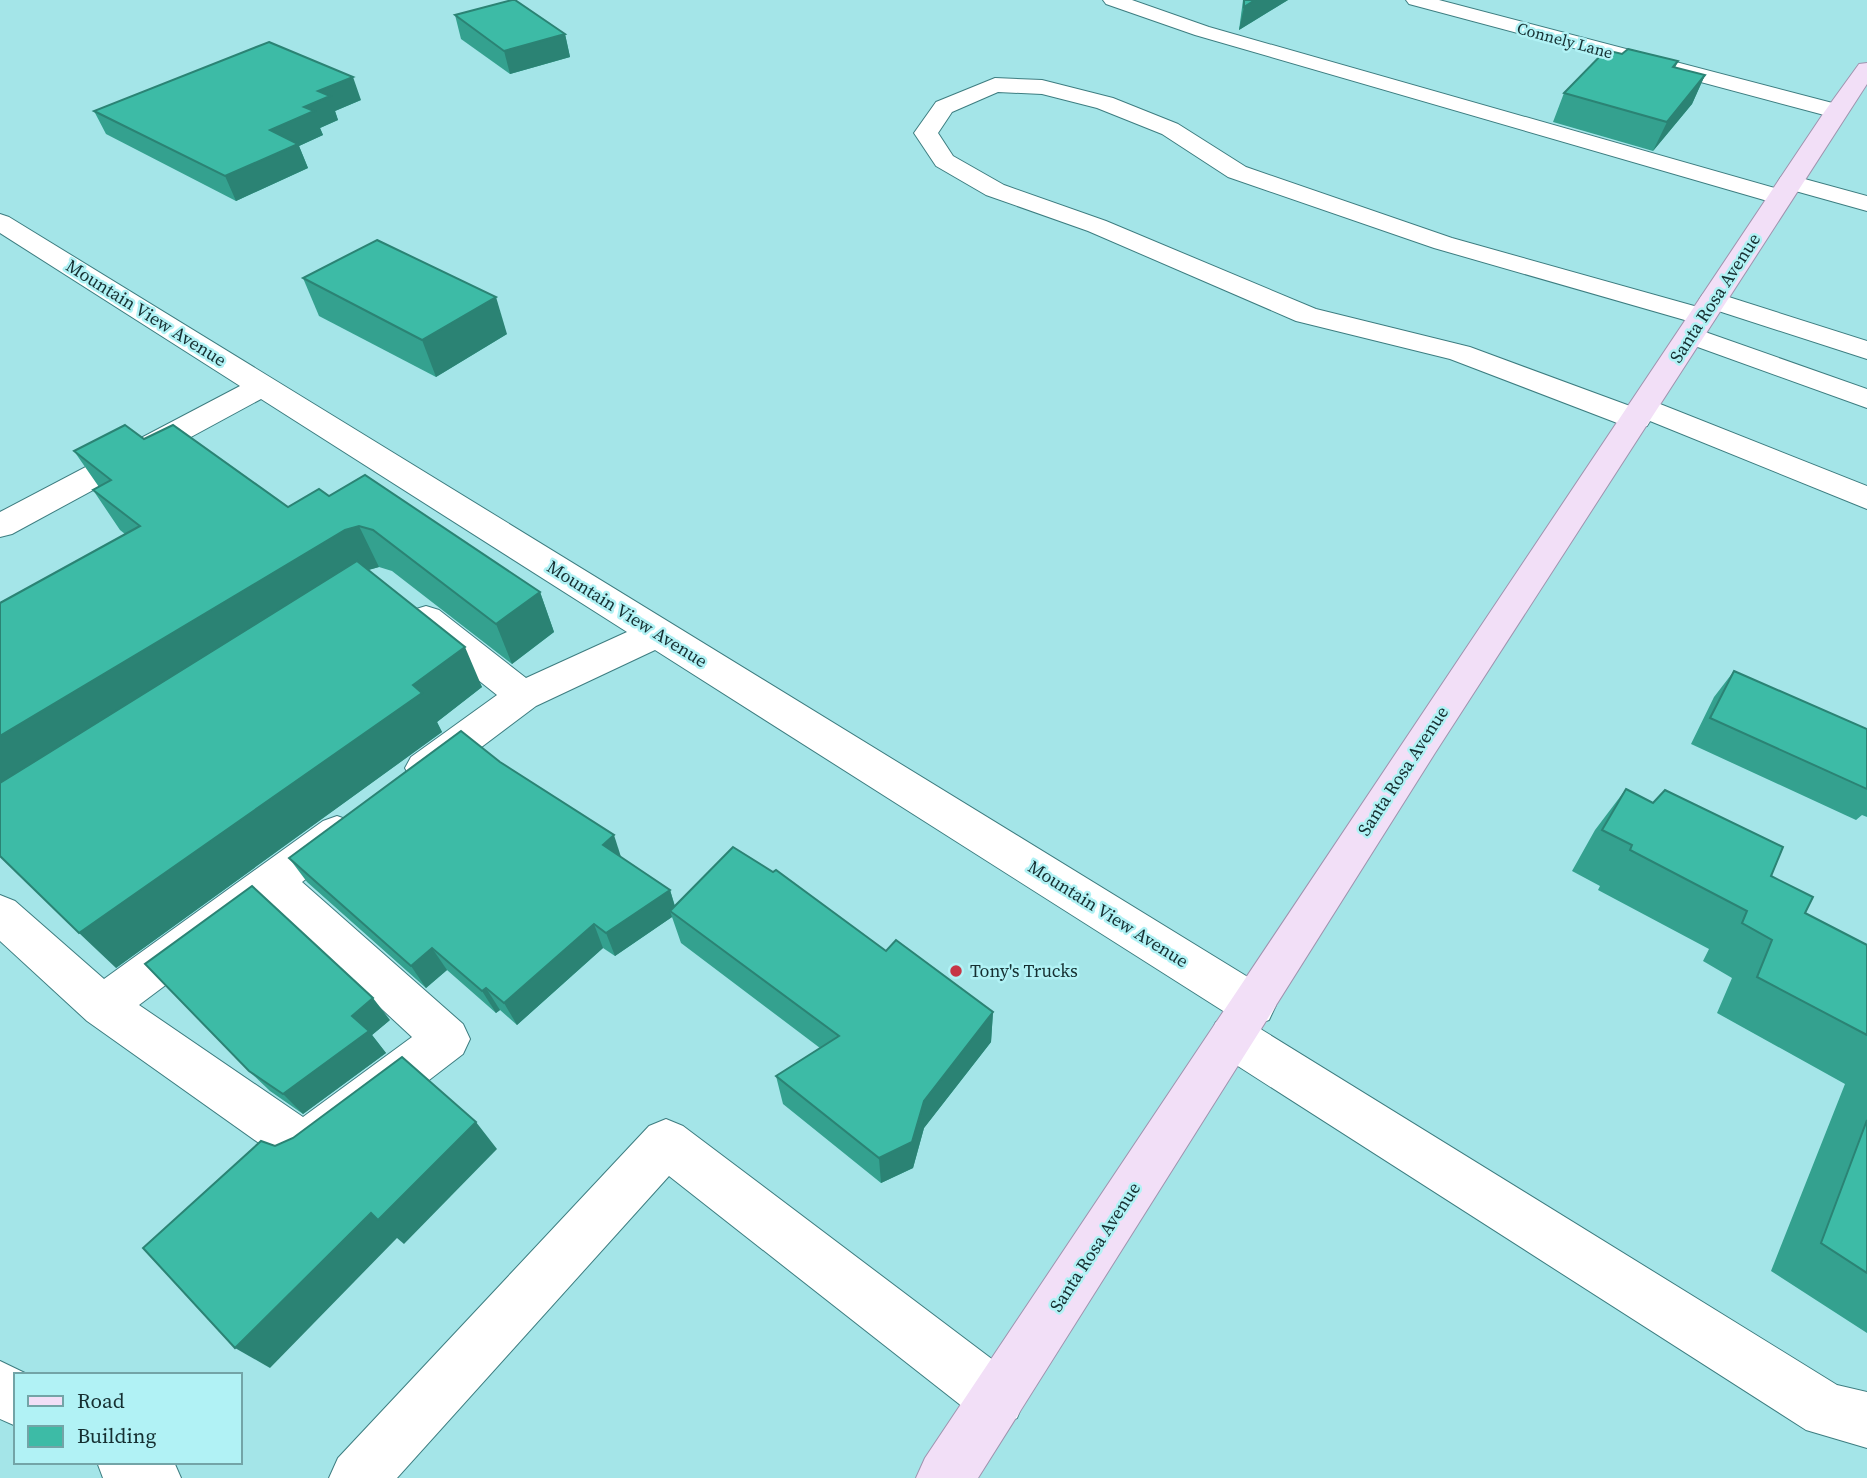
<svg xmlns="http://www.w3.org/2000/svg" width="1867" height="1478" font-family="'Source Serif 4',serif">
	<style>
		.lines { fill: none; stroke-linecap: round; stroke-linejoin: round }
		.minor-casing { stroke: #3d7d80; stroke-width: 2 }
		.major-casing { stroke: #9f93ae; stroke-width: 2 }
		.minor { fill: #fff; fill-rule: evenodd }
		.major { fill: #f2dff7; fill-rule: evenodd }
		.wall { fill: #34a18f }
		.shaded-wall { fill: #2b8374 }
		.building { fill: #3dbba6; stroke: #2b8374; stroke-width: 2 }
		.poi-dot { fill: #c63646; stroke: #b1f2f5; stroke-width: 2.5 }
		.labels { text-anchor: middle; stroke-width: 5; stroke-linejoin: round; paint-order: stroke }
		.far-street-label { font-size: 16px; fill: #152f31; stroke: #b1f2f5 }
		.street-label { font-size: 18px; fill: #152f31; stroke: #b1f2f5 }
		.poi-label { font-size: 18px; fill: #152f31; stroke: #b1f2f5; text-anchor: start }
	</style>
	<rect width="100%" height="100%" fill="#a4e5e8"/>
	<g class="lines">
		<defs>
			<g id="minor">
				<path d="M1103 0H1132L1209 27 1789 192 1792 197 1789 202H1771L1195 35 1106 4Z"/>
				<path d="M1406 0H1439L1844 106 1847 111 1844 116H1828L1409 4Z"/>
				<path d="M995 78 1042 80 1113 98 1178 124 1246 167 1452 238 1712 311 1716 317 1712 323 1702 325 1434 248 1228 177 1162 134 1097 108 1042 94 998 92 952 112 938 133 953 156 1004 185 1106 221 1316 309 1470 347 1630 406 1633 402 1644 399 1655 402 1867 486V509L1650 421 1647 426 1636 428 1625 426 1450 359 1296 321 1088 231 986 195 936 166 914 133 936 102Z"/>
				<path d="M1790 175 1867 196V211L1781 187 1778 182 1781 177Z"/>
				<path d="M0 214 9 217 1269 990 1276 1005 1269 1020 1254 1025 1837 1385 1867 1392V1448L1806 1430 1216 1052 1209 1037 1216 1022 1231 1016 655 650 536 706 439 779 425 784 411 779 405 768 411 757 497 695 413 628 408 619 413 610 426 606 439 610 526 678 627 632 261 399 12 534 0 537V512L240 386 0 233Z"/>
				<path d="M1713 292 1867 341V359L1703 306 1699 300 1703 294Z"/>
				<path d="M1691 327 1867 389V408L1681 341 1677 335 1681 329Z"/>
				<path d="M337 816 351 821 357 833 351 845 302 882 463 1024 470 1039 463 1054 321 1163 304 1170 287 1163 87 1021 0 941V895L15 901 104 979 323 821ZM271 906 412 1037 303 1117 139 1005Z"/>
				<path d="M666 1119 683 1126 1017 1378 1025 1398 1017 1418 997 1426 977 1418 669 1176 397 1478H329L338 1458 649 1126Z"/>
				<path d="M0 1361 29 1375H16V1426L0 1419Z"/>
				<path d="M97 1462H174L181 1478H103Z"/>
			</g>
			<path id="major" d="M1867 63V84L1435 753 978 1478H916L925 1458 1825 111 1859 64Z"/>
		</defs>
		<use href="#minor" class="minor-casing"/>
		<use href="#major" class="major-casing"/>
		<use href="#minor" class="minor"/>
		<use href="#major" class="major"/>
	</g>
	<g class="wall">
		<path d="M1243 0H1288L1239 30Z"/>
		<path d="M455 15 565 34 570 57 510 74 461 39Z"/>
		<path d="M1622 54 1678 61 1675 68 1705 75 1692 104 1653 151 1553 122 1564 93Z"/>
		<path d="M361 100 335 111 338 120 320 128 323 135 299 146 308 168 236 201 106 134 94 111Z"/>
		<path d="M303 278 507 334 436 377 319 316Z"/>
		<path d="M144 439 288 507 329 496 540 592 554 632 512 664 392 571 379 567 368 570 482 687 437 722 442 732 116 968 125 534 120 530 93 490 99 487 74 451Z"/>
		<path d="M1734 671 1867 729V817L1862 815 1856 820 1691 744 1714 697Z"/>
		<path d="M1626 789 1771 876 1805 913 1867 945V1333L1771 1271 1845 1084 1717 1013 1732 978 1703 961 1709 949 1598 890 1600 886 1572 871 1595 830Z"/>
		<path d="M289 858H622L670 890 675 906 886 951 993 1012 991 1042 924 1128 913 1168 881 1183 783 1104 776 1076 820 1048 681 943 672 917 615 956 603 948 517 1025 500 1010 496 1013 447 970 426 988 307 882Z"/>
		<path d="M390 1020 372 1035 386 1053 303 1114 270 1091 249 1071Z"/>
	</g>
	<g class="shaded-wall">
		<path d="M1255 0H1288L1239 30 1244 7Z"/>
		<path d="M565 34 570 57 510 74 504 51Z"/>
		<path d="M1705 75 1692 104 1653 151 1667 122Z"/>
		<path d="M353 77 361 100 335 111 338 120 320 128 323 135 299 146 308 168 236 201 225 176 270 130 304 107 318 91Z"/>
		<path d="M496 297 507 334 436 377 422 340Z"/>
		<path d="M359 526 379 567 365 571 0 797V736L345 530Z"/>
		<path d="M540 592 554 632 512 664 496 624Z"/>
		<path d="M465 647 482 687 437 722 442 732 116 968 79 933Z"/>
		<path d="M614 835 622 860 603 845Z"/>
		<path d="M670 890 677 914 670 911 672 917 615 956 606 933Z"/>
		<path d="M594 924 603 948 517 1025 504 1003Z"/>
		<path d="M432 948 447 970 426 988 411 966Z"/>
		<path d="M486 988 500 1010 496 1013 482 991Z"/>
		<path d="M373 998 390 1020 372 1035 386 1053 303 1114 283 1094 352 1016Z"/>
		<path d="M993 1012 991 1042 924 1128 913 1168 881 1183 879 1158Z"/>
		<path d="M476 1122 497 1149 404 1244 397 1238 270 1368 235 1348 371 1213Z"/>
	</g>
	<g class="building">
		<path d="M512 0H515L565 34 504 51 455 15Z"/>
		<path d="M1244 0H1255L1244 7Z"/>
		<path d="M269 42 353 77 318 91 330 96 304 107 314 111 270 130 298 144 225 176 94 111Z"/>
		<path d="M1628 49 1678 61 1673 67 1705 75 1667 122 1564 93 1606 50 1622 54Z"/>
		<path d="M377 240 496 297 422 340 303 278Z"/>
		<path d="M125 425 144 439 173 425 288 507 319 489 329 496 365 475 540 592 496 624 373 530 359 526 345 530 0 736V603L140 526 93 490 111 480 74 451Z"/>
		<path d="M357 561 465 647 413 685 422 693 79 933 0 856V783Z"/>
		<path d="M1734 671 1867 729V789L1710 718Z"/>
		<path d="M461 731 500 762 614 835 603 845 670 890 606 933 594 924 504 1003 486 988 482 991 432 948 411 966 289 858Z"/>
		<path d="M1626 789 1653 803 1665 790 1783 847 1771 876 1813 897 1805 913 1867 945V1035L1757 977 1772 940 1742 923 1747 911 1630 850 1632 845 1602 830Z"/>
		<path d="M733 847 773 872 776 870 886 951 896 940 993 1012 924 1101 912 1142 879 1158 776 1076 839 1036 670 911Z"/>
		<path d="M252 886 373 998 352 1016 369 1031 283 1094 249 1071 145 964Z"/>
		<path d="M402 1057 476 1122 378 1220 371 1213 235 1348 143 1248 261 1141 275 1146 293 1138Z"/>
		<path d="M1867 1120V1273L1821 1243Z"/>
	</g>
	<circle class="poi-dot" cx="956" cy="971" r="7"/>
	<g class="labels">
		<g class="far-street-label">
			<text transform="translate(1565 40) rotate(15)" y="6">Connely Lane</text>
		</g>
		<g class="street-label">
			<text transform="translate(1715 298) rotate(-57)" y="6">Santa Rosa Avenue</text>
			<text transform="translate(146 313) rotate(32)" y="6">Mountain View Avenue</text>
			<text transform="translate(627 614) rotate(32)" y="6">Mountain View Avenue</text>
			<text transform="translate(1403 771) rotate(-57)" y="6">Santa Rosa Avenue</text>
			<text transform="translate(1108 914) rotate(32)" y="6">Mountain View Avenue</text>
			<text transform="translate(1095 1247) rotate(-57)" y="6">Santa Rosa Avenue</text>
		</g>
		<g class="poi-label">
			<text x="970" y="977">Tony's Trucks</text>
		</g>
	</g>
	<rect x="14" y="1373" width="228" height="91" fill="#b1f2f5" stroke="#73a4a7" stroke-width="2"/>
	<rect x="28" y="1396" width="35" height="10" fill="#f2dff7" stroke="#73a4a7" stroke-width="2"/>
	<text x="77" y="1408" font-size="21" fill="#152f31">Road</text>
	<rect x="28" y="1426" width="35" height="21" fill="#3dbba6" stroke="#73a4a7" stroke-width="2"/>
	<text x="77" y="1443" font-size="21" fill="#152f31">Building</text>
</svg>
